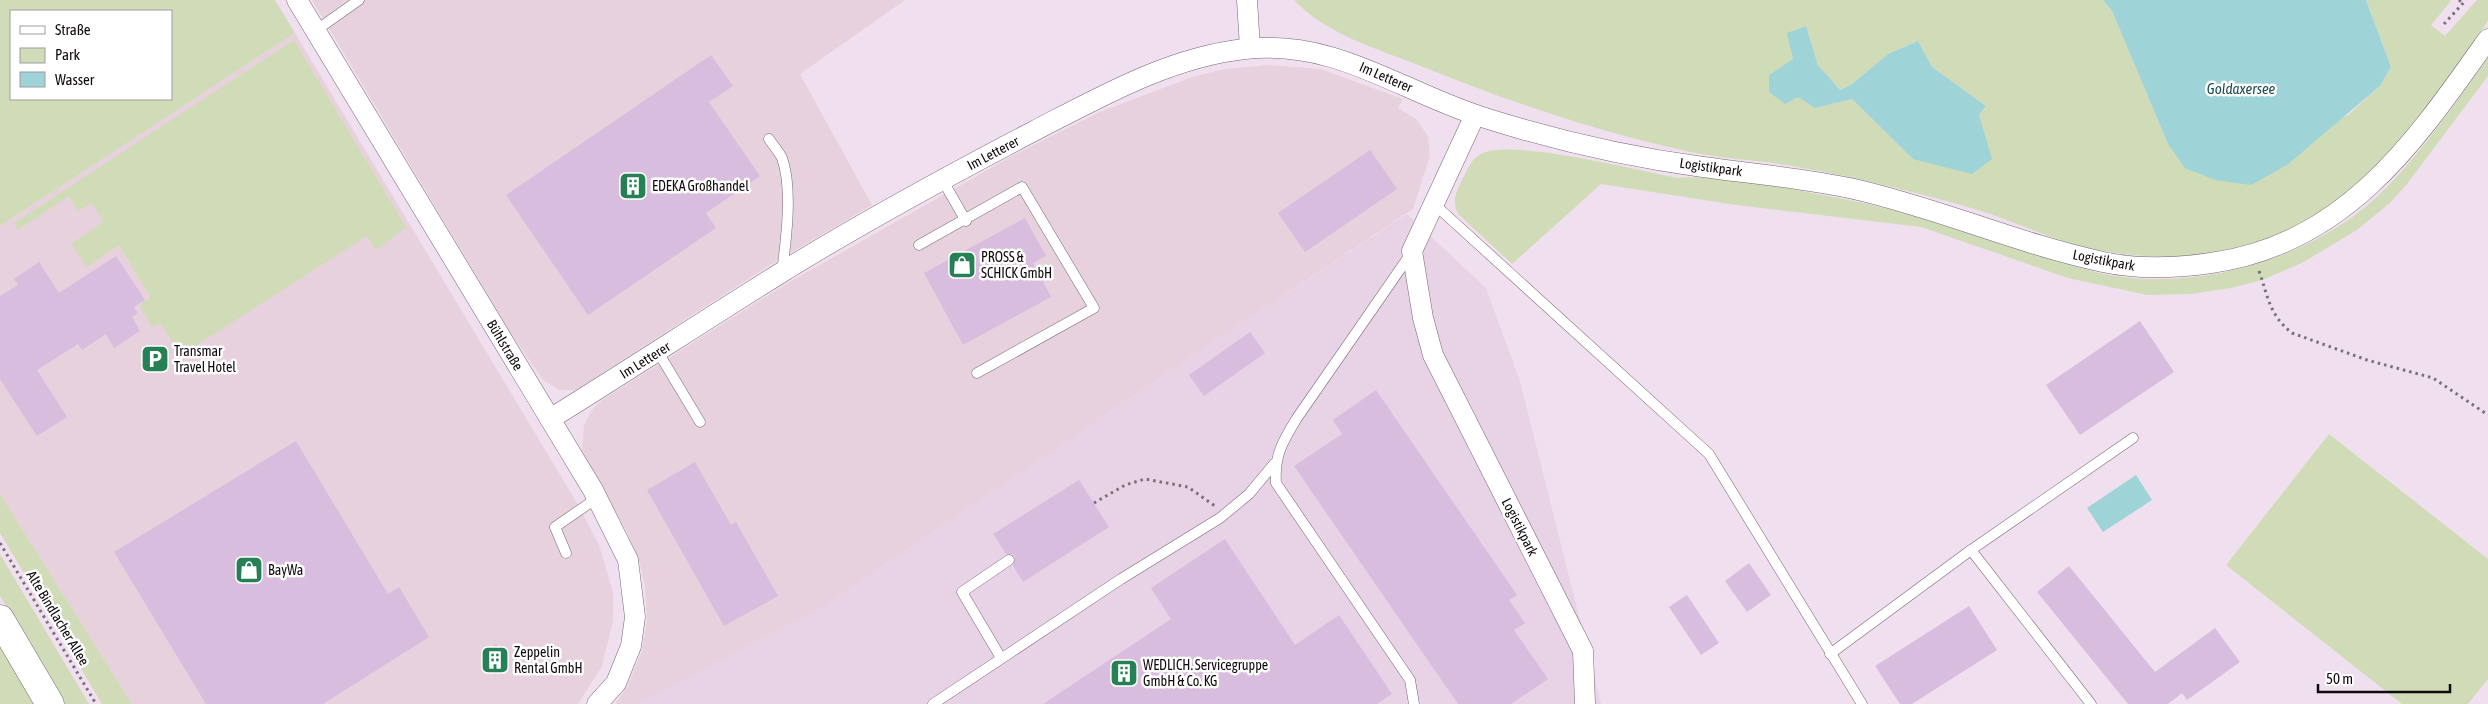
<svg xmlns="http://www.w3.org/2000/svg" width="2488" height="704" font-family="'Asap Condensed',sans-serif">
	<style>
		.commercial { fill: #e7d1dd }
		.built { fill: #e8d2e6 }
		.green { fill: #d0dcb7; fill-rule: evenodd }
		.water { fill: #9ed3d8 }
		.building { fill: #d9bdde }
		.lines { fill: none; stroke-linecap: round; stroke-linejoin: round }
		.service-casing { stroke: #766875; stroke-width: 11 }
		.minor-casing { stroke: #766875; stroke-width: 21 }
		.secondary-casing { stroke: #766875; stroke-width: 29 }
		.path { stroke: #796f78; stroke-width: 3; stroke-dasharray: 2.5 4; stroke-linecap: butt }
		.service { stroke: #fff; stroke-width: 10 }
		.minor { stroke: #fff; stroke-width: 20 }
		.secondary { stroke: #fff; stroke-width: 28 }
		.labels { text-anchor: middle; stroke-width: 5; stroke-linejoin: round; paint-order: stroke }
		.street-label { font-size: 14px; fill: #0f090e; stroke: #fff }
		.poi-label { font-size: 14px; fill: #0f090e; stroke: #fff; text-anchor: start }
		.water-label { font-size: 15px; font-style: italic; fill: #1c4b50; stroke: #fff }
	</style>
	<rect width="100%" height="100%" fill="#f0e0ef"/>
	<g class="commercial">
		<path d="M312 0H905L800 74 872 205 765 268 576 390H559L543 380 510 332Z"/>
		<path d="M295 33 577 503 599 545 613 592V621L602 666 578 704H132L0 494V226Z"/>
		<path d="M1267 65 1321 69 1403 99 1398 108 1416 119 1428 136 1430 156 1413 209 1223 335 821 608 638 704H615L627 687 642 651 647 620 645 587 640 564 627 532 582 451 584 426 591 411 602 400 786 284 1012 156 1102 111 1195 76 1226 69Z"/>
	</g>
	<path class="built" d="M1407 214 1486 288 1520 381 1601 704H638L821 608 1223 335Z"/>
	<g class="green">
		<path d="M0 0H275L295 33 0 226ZM11 11H171V99H11Z"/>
		<path d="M1294 0H2103L2112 11 2168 144 2347 116 2380 86 2391 67 2366 0H2449L2451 1 2431 25 2445 36 2477 0H2488V21C2416 124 2359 218 2229 251 2180 263 2111 256 2063 241 2036 232 2009 220 1981 211 1945 200 1908 191 1871 182 1836 174 1801 167 1766 162 1739 159 1712 157 1686 151 1594 131 1505 100 1418 65 1375 48 1326 34 1294 0ZM1806 26 1818 65 1840 90 1851 85 1888 54 1918 41 1932 67 1986 106 1979 115 1913 159 1852 99 1815 108 1769 76 1793 59Z"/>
		<path d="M294 40 406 227 376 250 367 236 181 355 161 324 152 327 139 304 151 298 119 245 87 267 71 244 103 222 92 203 78 211 69 196 18 230 14 223Z"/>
		<path d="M2488 58V76L2407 184 2390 203 2357 230 2302 263 2262 280 2231 288 2191 294 2147 295 2068 278 1921 227 1736 205 1601 184 1512 264 1459 215C1451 203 1456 192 1462 180 1467 170 1472 157 1483 153 1515 139 1639 171 1679 178 1728 175 1780 187 1828 196 1884 206 1938 222 1991 239 2030 251 2069 267 2109 275 2203 292 2321 256 2387 187 2425 148 2456 102 2488 58Z"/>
		<path d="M2329 434 2488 559V679L2468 704H2402L2226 565Z"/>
		<path d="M0 494 7 505 132 704H102L0 533Z"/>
		<path d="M0 554 89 704H65L0 596Z"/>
		<path d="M0 638 36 704H0Z"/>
	</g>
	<g class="water">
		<path d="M2103 0H2366L2391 67 2380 86 2287 165 2251 185 2215 180 2185 168 2168 144 2112 11Z"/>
		<path d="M1806 26 1818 65 1840 90 1851 85 1888 54 1918 41 1932 67 1986 106 1979 115 1992 159 1972 174 1913 159 1852 99 1815 108 1798 97 1785 104 1769 92V75L1793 59 1787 33Z"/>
		<path d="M2136 475 2152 500 2103 532 2087 508Z"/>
	</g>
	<g class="building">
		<path d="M711 55 733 86 709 102 760 176 706 213 716 228 588 315 506 195Z"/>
		<path d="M1370 150 1397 189 1305 252 1278 213Z"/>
		<path d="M1025 218 1046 256 1033 263 1051 297 963 345 924 273Z"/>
		<path d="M116 256 145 300 134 307 138 313 132 317 140 331 114 348 106 334 82 350 78 344 37 370 67 417 37 436 0 379V296L18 285 14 279 39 262 59 293Z"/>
		<path d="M2140 321 2174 372 2080 435 2046 385Z"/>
		<path d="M1250 332 1265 353 1204 396 1189 375Z"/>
		<path d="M1376 390 1517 595 1509 600 1525 623 1514 630 1548 679 1511 704H1458L1294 466 1342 434 1333 420Z"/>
		<path d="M296 441 388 594 399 587 429 637 323 704H206L114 552Z"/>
		<path d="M695 462 731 525 736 522 778 596 724 626 647 490Z"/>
		<path d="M1079 480 1109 527 1023 582 1013 566 1015 557 1012 554H1006L993 534Z"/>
		<path d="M1225 539 1295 645 1339 615 1392 694 1377 704H1043L1171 619 1151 588Z"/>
		<path d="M1749 563 1771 595 1747 612 1725 581Z"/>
		<path d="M2069 566 2155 672 2215 628 2240 662 2187 700 2182 693 2168 704H2128L2037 592Z"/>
		<path d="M1687 595 1719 643 1701 655 1669 607Z"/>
		<path d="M1969 606 1997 650 1912 704H1900L1875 666Z"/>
		<path d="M496 644 510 665 495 675 481 654Z"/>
	</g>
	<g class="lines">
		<defs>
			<g id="service">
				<path d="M315 31 359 0"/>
				<path d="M769 139C773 145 779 152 782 158 793 188 786 241 782 272"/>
				<path d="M943 181 966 221"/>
				<path d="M1433 203 1709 454 1862 704"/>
				<path d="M919 245 1022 187 1094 308 977 373"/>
				<path d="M1412 252 1297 418C1283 441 1274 455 1276 483L1410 680 1414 704"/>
				<path d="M658 352 700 422"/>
				<path d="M1971 550 2091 704"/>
				<path d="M566 553 555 527 597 498"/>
				<path d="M1830 654 1971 550 2133 438"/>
				<path d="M1001 658 962 592 1009 560"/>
				<path d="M933 704 1121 579 1220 518 1249 494 1274 464"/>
			</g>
			<g id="minor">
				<path d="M297 0 593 490 628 560 635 617 631 646 616 683 597 704"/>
				<path d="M1247 0 1250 48"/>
				<path d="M1475 115 1412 251 1423 318 1433 355 1583 651 1585 704"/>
				<path d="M550 419C626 372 702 322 779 274 861 223 948 176 1034 131 1100 97 1170 57 1245 49 1336 39 1400 91 1482 117 1554 140 1628 157 1703 167 1754 174 1804 178 1854 189 1938 208 2019 244 2103 262 2139 270 2176 268 2211 263 2346 244 2415 142 2488 39"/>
			</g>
			<path id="secondary" d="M0 619 50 704"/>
		</defs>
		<use href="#service" class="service-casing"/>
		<use href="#minor" class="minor-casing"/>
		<use href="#secondary" class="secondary-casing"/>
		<g class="path">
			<path d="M2459 0 2463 4"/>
			<path d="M2444 24 2466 0"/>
			<path d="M2259 271C2268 296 2269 315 2292 333L2367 360 2433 378 2488 415"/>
			<path d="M1094 503 1125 485 1145 479 1188 487 1215 506"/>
			<path d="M0 543 96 704"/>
		</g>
		<use href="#service" class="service"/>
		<use href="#minor" class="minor"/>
		<use href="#secondary" class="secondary"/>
	</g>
	<defs>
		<symbol id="building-square" viewBox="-11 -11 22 22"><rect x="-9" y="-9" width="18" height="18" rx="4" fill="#258056" stroke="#fff"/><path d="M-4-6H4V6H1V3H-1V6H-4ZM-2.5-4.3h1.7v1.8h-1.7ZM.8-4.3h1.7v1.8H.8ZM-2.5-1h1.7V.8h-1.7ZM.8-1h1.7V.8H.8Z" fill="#fff"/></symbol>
		<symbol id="shop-square" viewBox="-11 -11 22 22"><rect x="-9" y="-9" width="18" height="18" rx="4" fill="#258056" stroke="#fff"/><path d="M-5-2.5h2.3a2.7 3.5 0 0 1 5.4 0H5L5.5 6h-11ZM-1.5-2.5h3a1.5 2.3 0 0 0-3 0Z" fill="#fff"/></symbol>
		<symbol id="parking-square" viewBox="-11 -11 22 22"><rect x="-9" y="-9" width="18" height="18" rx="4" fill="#258056" stroke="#fff"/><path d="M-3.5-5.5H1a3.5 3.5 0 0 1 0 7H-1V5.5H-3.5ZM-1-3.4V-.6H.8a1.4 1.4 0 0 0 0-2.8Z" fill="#fff"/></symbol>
	</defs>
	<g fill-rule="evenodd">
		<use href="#building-square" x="617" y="170" width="32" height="32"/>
		<use href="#shop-square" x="946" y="249" width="32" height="32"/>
		<use href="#parking-square" x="139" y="343" width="32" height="32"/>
		<use href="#shop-square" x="233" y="554" width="32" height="32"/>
		<use href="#building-square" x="479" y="644" width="32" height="32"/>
		<use href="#building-square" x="1108" y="657" width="32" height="32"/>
	</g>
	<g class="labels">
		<g class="street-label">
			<text transform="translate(1386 77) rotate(23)" y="5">Im Letterer</text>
			<text transform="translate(993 153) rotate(-28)" y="5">Im Letterer</text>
			<text transform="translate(1711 167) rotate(8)" y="5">Logistikpark</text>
			<text transform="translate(2104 260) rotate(11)" y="5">Logistikpark</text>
			<text transform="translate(505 345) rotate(59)" y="5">Bühlstraße</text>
			<text transform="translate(645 360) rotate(-32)" y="5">Im Letterer</text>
			<text transform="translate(1520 527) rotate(63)" y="5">Logistikpark</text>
			<text transform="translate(58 618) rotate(59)" y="5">Alte Bindlacher Allee</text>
		</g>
		<g class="poi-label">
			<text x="652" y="191">EDEKA Großhandel</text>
			<text x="981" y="262">PROSS &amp;<tspan x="981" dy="16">SCHICK GmbH</tspan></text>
			<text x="174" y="356">Transmar<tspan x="174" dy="16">Travel Hotel</tspan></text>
			<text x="268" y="575">BayWa</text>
			<text x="514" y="657">Zeppelin<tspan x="514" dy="16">Rental GmbH</tspan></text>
			<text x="1143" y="670">WEDLICH. Servicegruppe<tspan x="1143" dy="16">GmbH &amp; Co. KG</tspan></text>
		</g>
		<g class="water-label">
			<text x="2241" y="94">Goldaxersee</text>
		</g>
	</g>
	<rect x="10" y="10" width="162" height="90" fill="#ffffff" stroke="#9f9d9f"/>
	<rect x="20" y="26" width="25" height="8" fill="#ffffff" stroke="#9f9d9f"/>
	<text x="55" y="35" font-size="15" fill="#0f090e">Straße</text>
	<rect x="20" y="48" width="25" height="15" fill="#d0dcb7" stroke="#9f9d9f"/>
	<text x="55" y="60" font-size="15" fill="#0f090e">Park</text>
	<rect x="20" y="72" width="25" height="15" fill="#9ed3d8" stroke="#9f9d9f"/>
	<text x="55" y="85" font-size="15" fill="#0f090e">Wasser</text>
	<path d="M2318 684v8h132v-8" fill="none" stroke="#0f090e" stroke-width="2.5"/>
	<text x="2326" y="684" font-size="15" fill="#0f090e" stroke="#ffffff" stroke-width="4" paint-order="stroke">50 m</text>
</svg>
